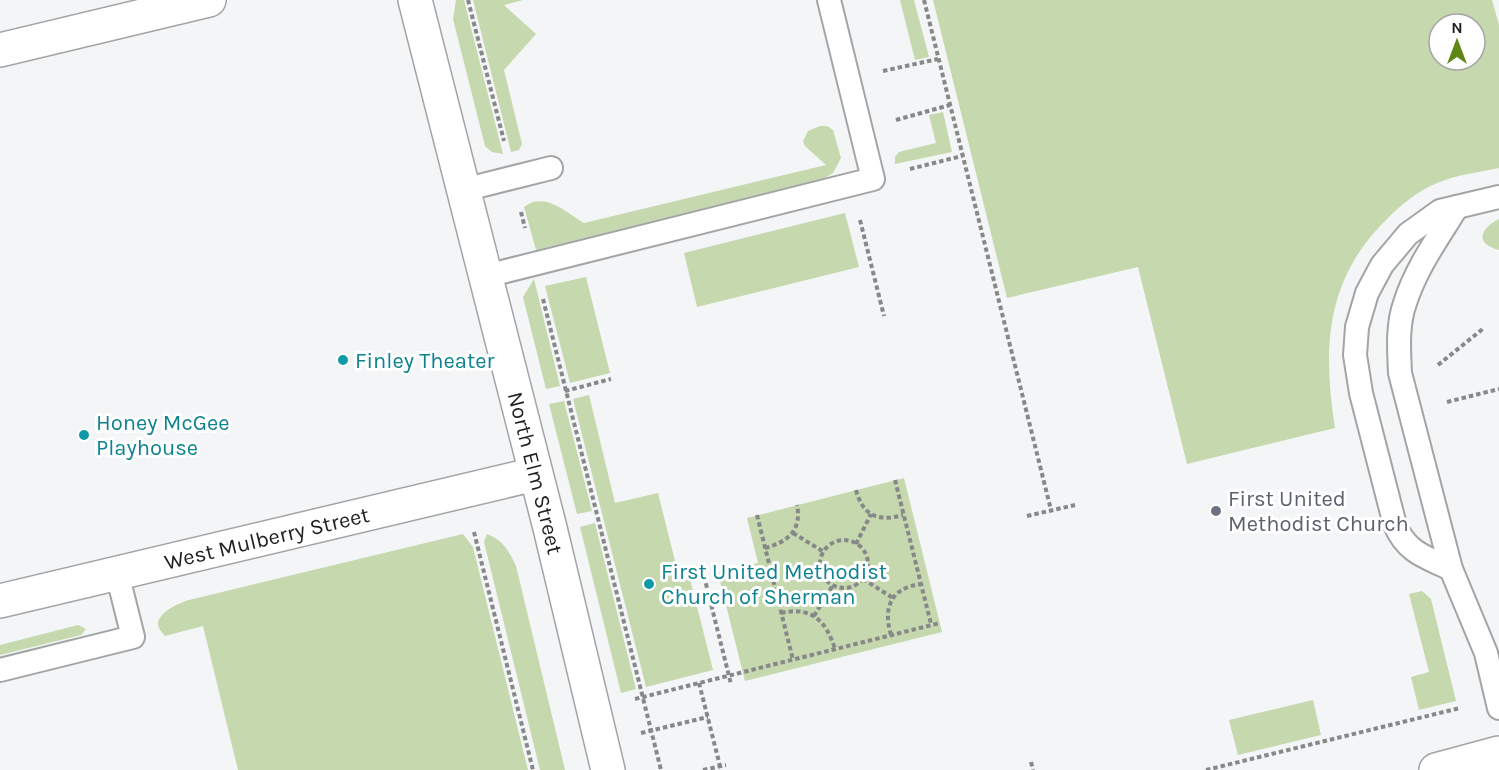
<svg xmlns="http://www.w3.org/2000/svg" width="1499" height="770" font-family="Karla,sans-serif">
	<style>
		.green { fill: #c5d8ae; fill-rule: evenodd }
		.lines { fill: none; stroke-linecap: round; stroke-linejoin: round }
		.lane-casing { stroke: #a3a4a5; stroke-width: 26 }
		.street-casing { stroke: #a3a4a5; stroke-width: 36 }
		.secondary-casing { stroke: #a3a4a5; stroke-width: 36 }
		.path { stroke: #878889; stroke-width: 4; stroke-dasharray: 4.5 3; stroke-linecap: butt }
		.lane { stroke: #fff; stroke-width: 22 }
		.street { stroke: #fff; stroke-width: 33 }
		.secondary { stroke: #fff; stroke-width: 33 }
		.culture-dot { fill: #0f9aa8; stroke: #fff; stroke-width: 2 }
		.worship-dot { fill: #6b7280; stroke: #fff; stroke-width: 2 }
		.labels { text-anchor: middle; stroke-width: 6; stroke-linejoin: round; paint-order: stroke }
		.culture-label { font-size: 22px; fill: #0d838f; stroke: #fff; text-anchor: start }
		.street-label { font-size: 22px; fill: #1e1f1f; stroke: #fff }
		.worship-label { font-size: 22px; fill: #5b616d; stroke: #fff; text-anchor: start }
	</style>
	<rect width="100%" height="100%" fill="#f4f5f6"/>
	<g class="green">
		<path d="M456 0H464L503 154 492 152 485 146 453 19Z"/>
		<path d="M473 0H523L504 5 536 34 504 70 522 144 519 150 511 152Z"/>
		<path d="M900 0H914L929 57 915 60Z"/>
		<path d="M933 0H1492L1499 25V168C1479 172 1456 175 1437 183 1419 190 1402 204 1389 217 1326 277 1322 346 1335 428L1187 464 1138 267 1007 298ZM1439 24H1475V60H1439Z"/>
		<path d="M943 112 952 152 895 164V157L899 152 936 143 929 115Z"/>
		<path d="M820 126H827L833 130 841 158 833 173 825 178 536 250 524 207C544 191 566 212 584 223L826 165 805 146 803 141 808 131Z"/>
		<path d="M845 213 859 267 697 307 684 253Z"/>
		<path d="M1499 219V250C1475 244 1479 229 1499 219Z"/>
		<path d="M586 277 610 373 570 383 545 286Z"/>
		<path d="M534 279 560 386 546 389 523 297Z"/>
		<path d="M589 395 615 503 658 493 680 581 690 579 713 670 646 687 573 399Z"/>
		<path d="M564 401 592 511 577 514 549 404Z"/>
		<path d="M904 478 942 632 745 681 718 573 758 563 747 518Z"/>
		<path d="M595 523 636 689 621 693 580 527Z"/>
		<path d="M463 534 473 547 528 770H238L203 626 165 636C163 633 160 631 159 628 153 614 179 603 189 600Z"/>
		<path d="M487 534C503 540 509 551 516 566L565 770H540L484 542Z"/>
		<path d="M1422 591 1431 599 1456 701 1419 710 1411 677 1429 672 1409 594Z"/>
		<path d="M78 625 86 629 81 635 0 655V645Z"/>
		<path d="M1313 700 1321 735 1238 755 1229 720Z"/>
	</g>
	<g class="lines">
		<defs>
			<g id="lane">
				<path d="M463 190 551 168"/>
				<path d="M1457 207C1438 238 1416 268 1405 303 1397 325 1399 350 1400 373L1451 569 1486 653 1499 708"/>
				<path d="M486 276 873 179 829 0"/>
				<path d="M1451 569C1426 557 1407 553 1395 525L1361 393 1355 355 1357 327 1367 293 1382 265 1408 234 1440 211 1499 197"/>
				<path d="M0 670 133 637 117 573"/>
			</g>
			<g id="street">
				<path id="s1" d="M415 0 550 528 608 770"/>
				<path id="s2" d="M0 601 535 474"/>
				<path d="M1436 770 1499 753"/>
			</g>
			<path id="secondary" d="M0 50 209 0"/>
		</defs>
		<use href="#lane" class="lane-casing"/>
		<use href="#street" class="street-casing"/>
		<use href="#secondary" class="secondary-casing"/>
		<g class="path">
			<path d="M468 0 504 141"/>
			<path d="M924 0 1051 510"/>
			<path d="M883 71 938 59"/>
			<path d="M896 120 950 105"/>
			<path d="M910 169 962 156"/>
			<path d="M521 212 525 228"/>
			<path d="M860 220 884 316"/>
			<path d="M543 299 661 770"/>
			<path d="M1438 365 1484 328"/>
			<path d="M565 391 611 379"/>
			<path d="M1447 402 1499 389"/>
			<path d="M895 480 931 624"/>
			<path d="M856 490C863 516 878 522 903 515"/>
			<path d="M757 515 793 660"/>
			<path d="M1027 516 1075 505"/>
			<path d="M474 532 533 770"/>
			<path d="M793 533 824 552"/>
			<circle cx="844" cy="564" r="24"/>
			<path d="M856 544 871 514"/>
			<path d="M765 548C788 542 802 530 797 505"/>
			<path d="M704 576 731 684"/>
			<path d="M863 579 893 598"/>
			<path d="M781 613C812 606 826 621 835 649"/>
			<path d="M814 616 833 585"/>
			<path d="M891 635C883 608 890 588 921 584"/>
			<path d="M699 683 721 770"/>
			<path d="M635 699 940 623"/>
			<path d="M641 733 708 717"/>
			<path d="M1031 762 1033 770"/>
			<path d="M703 770 726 765"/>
			<path d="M1206 770 1460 708"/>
		</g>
		<use href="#lane" class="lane"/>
		<use href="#street" class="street"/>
		<use href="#secondary" class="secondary"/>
	</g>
	<g class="culture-dot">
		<circle cx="343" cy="360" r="6"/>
		<circle cx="84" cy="435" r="6"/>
		<circle cx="649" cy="584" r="6"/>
	</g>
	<circle class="worship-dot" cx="1216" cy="511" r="6"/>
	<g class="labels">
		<g class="culture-label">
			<text x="355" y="368">Finley Theater</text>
			<text x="96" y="430">Honey McGee<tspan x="96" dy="25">Playhouse</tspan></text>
			<text x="661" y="579">First United Methodist<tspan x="661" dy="25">Church of Sherman</tspan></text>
		</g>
		<g class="street-label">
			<text dy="8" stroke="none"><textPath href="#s1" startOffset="488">North Elm Street</textPath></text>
			<text dy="8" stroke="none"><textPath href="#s2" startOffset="274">West Mulberry Street</textPath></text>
		</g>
		<g class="worship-label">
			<text x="1228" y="506">First United<tspan x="1228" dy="25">Methodist Church</tspan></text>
		</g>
	</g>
	<g transform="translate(1457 42)"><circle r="28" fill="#ffffff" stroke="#a5a5a5" stroke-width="1.5"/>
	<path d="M0-4.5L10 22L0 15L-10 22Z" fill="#5d8815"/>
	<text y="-9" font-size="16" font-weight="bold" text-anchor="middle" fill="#1e1f1f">N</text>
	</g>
</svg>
